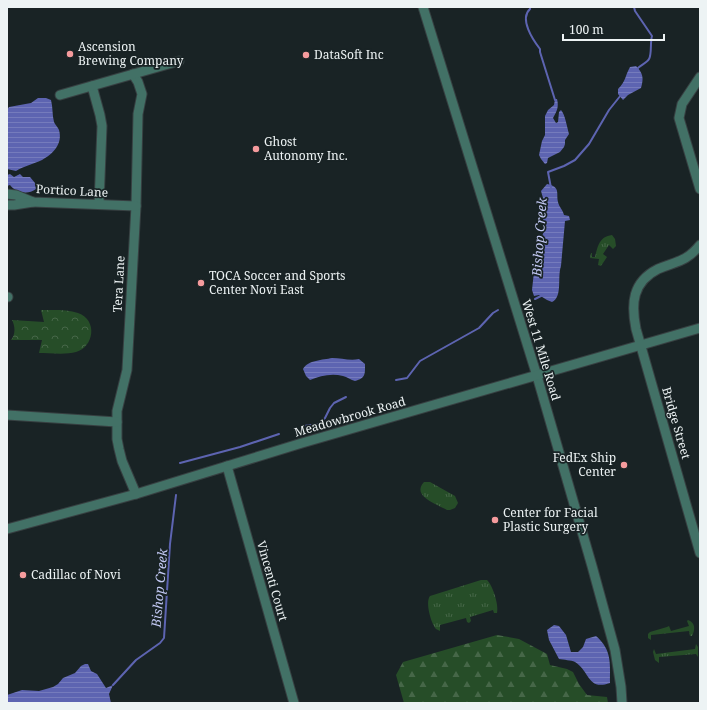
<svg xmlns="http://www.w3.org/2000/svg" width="707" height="710" font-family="'Noto Serif',serif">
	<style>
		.grass { fill: url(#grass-tufts) }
		.forest { fill: url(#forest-firs) }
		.park { fill: url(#park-crowns) }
		.water { fill: url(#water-rules) }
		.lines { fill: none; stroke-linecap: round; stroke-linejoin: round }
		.stream { stroke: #5d64b1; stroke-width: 2 }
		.minor-casing { stroke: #374042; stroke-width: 11 }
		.minor { stroke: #427166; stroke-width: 9 }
		.poi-dot { fill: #f59b9d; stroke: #192325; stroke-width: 1.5 }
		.labels { text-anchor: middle; stroke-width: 3.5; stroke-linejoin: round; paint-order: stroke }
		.poi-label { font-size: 12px; fill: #edf3f4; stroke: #192325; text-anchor: start }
		.street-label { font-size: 12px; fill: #edf3f4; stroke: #192325 }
		.water-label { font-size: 13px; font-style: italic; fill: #c3c9f4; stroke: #192325 }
	</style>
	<defs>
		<pattern id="grass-tufts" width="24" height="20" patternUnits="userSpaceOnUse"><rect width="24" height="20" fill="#264d28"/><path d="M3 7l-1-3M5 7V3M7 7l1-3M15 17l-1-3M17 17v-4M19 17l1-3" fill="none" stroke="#466748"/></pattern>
		<pattern id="forest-firs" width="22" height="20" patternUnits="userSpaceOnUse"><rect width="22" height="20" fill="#264d28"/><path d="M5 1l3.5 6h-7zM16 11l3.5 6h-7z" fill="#466748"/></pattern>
		<pattern id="park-crowns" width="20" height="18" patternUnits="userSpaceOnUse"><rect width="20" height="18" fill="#264d28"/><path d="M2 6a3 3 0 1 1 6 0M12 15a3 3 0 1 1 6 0" fill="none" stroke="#466748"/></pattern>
		<pattern id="water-rules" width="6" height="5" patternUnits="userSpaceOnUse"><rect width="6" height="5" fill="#5d64b1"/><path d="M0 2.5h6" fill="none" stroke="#757bbc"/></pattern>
	</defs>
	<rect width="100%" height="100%" fill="#192325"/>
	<g class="grass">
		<path d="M612 235 615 239 616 246 613 249 609 245 603 254 607 257 601 266 598 265 599 259 590 258 591 253H592V257H595C598 246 599 237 612 235Z"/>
		<path d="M424 482H430L455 496 458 503 455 508 450 510H447C437 504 411 496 424 482Z"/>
		<path d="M481 580H487C493 586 499 605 497 613H494L493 610 470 617 471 621 469 623 467 622 466 618 440 625V631L436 629C431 623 425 602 430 596Z"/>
		<path d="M688 620C696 623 695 630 692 636H690L689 631 651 635V640L648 638V634L650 632 667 627 669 626 671 631 689 626 687 621Z"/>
		<path d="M696 644 698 647V657L696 654 659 657V663L655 660 653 652 654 649 656 654 695 649Z"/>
	</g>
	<path class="forest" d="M497 635 519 639 547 654 550 665 567 669 573 672 579 684 587 695 607 697 608 703H404L396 675 403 662Z"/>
	<path class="park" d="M41 310C52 310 67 309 78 313 98 320 94 347 76 352 66 355 49 353 39 353L42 340H11C16 334 15 326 12 320L44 322Z"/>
	<g class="water">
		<path d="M636 66C643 73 644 78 641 88L628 95 623 100 618 94V89C626 81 625 76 630 67Z"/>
		<path d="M38 98H46L51 100C53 107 52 115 54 122 55 125 58 127 59 130 63 144 53 154 42 160 33 164 24 166 16 171L7 169V110L9 107 31 103Z"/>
		<path d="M555 99H557C559 107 557 111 553 118L556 123 558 122 559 112 561 110C565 114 567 127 569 134L565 140V144L564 147 560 152 548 158 547 163 545 164 541 159 539 155 542 141 545 135V116L548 110 554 105Z"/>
		<path d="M10 174 14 177 20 174 23 177H30L35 183 36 189C28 195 16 193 10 185L7 186V175Z"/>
		<path d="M547 184C561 187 556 193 558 202 559 207 563 210 564 215L569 216 570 220 565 221 561 266C557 277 563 297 552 302L547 300 539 295 534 296 532 290 537 244 541 239 544 231 543 219 545 205 541 191Z"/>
		<path d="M332 358C341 358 350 361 359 359L365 364C365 374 366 378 355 381 351 380 347 377 343 376 331 373 320 376 310 380L306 376 303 369C308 360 323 360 332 358Z"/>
		<path d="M554 625 559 626 566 635 571 652H578L583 647 586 639 596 636C612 650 610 663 610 683 587 691 590 671 575 662 571 660 564 660 559 659L549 640 547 630Z"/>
		<path d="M85 664H88L91 671 97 674 106 688 113 685 109 694 111 703H7V695L22 690 39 691 53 687 58 684 63 678 75 673 81 666Z"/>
	</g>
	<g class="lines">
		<g class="stream">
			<path d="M530 7V9C519 19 533 40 540 49V52L555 100"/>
			<path d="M634 7 635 11 652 36C650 42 652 54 649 59 647 63 640 65 637 69"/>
			<path d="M551 188 548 172 564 166 575 160 589 144 609 110 621 95"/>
			<path d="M535 299 543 295"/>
			<path d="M396 380 407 378 420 361 479 328 493 313 498 310"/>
			<path d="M304 426 319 424 325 418 330 408 334 403 346 397"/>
			<path d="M180 463 240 447 279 434"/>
			<path d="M113 685 136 660 160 643 164 638 170 544 176 495"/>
		</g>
		<defs>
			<g id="minor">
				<path d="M423 7 537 376 592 566 615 650 621 687 622 703"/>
				<path d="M133 74 138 82 142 94 138 114 136 206 127 370 117 411V439L119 449 122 461 136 494"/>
				<path d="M700 77 682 104 679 118 700 189"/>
				<path d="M92 86 100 115 102 126 99 204"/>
				<path d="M60 95 179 61"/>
				<path d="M7 194 16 195 33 202 136 206"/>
				<path d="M7 205H14L33 202"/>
				<path d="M700 245C686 262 677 261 658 269 632 282 631 304 636 329L700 553"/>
				<path d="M7 297H8"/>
				<path d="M7 415 117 422"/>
				<path d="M227 466 294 703"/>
				<path d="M7 529 136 494 302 443 700 328"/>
			</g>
		</defs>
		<use href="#minor" class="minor-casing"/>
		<use href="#minor" class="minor"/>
	</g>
	<g class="poi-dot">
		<circle cx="70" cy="54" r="4"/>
		<circle cx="306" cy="55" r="4"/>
		<circle cx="256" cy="149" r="4"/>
		<circle cx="201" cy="283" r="4"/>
		<circle cx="624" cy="465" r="4"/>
		<circle cx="495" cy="520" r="4"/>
		<circle cx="23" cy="575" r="4"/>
	</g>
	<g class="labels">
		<g class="poi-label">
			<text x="78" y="51">Ascension<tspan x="78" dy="14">Brewing Company</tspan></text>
			<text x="314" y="59">DataSoft Inc</text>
			<text x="264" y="146">Ghost<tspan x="264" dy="14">Autonomy Inc.</tspan></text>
			<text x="209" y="280">TOCA Soccer and Sports<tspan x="209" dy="14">Center Novi East</tspan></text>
			<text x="616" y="462" text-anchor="end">FedEx Ship<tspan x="616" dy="14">Center</tspan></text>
			<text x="503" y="517">Center for Facial<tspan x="503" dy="14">Plastic Surgery</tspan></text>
			<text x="31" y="579">Cadillac of Novi</text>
		</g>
		<g class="street-label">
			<text transform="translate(72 191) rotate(3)" y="4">Portico Lane</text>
			<text transform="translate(119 284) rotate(-87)" y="4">Tera Lane</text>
			<text transform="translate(541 350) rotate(73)" y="4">West 11 Mile Road</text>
			<text transform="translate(350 417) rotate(-16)" y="4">Meadowbrook Road</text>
			<text transform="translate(676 423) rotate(74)" y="4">Bridge Street</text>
			<text transform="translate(272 581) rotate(74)" y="4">Vincenti Court</text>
		</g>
		<g class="water-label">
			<text transform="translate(539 237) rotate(-86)" y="5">Bishop Creek</text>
			<text transform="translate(159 588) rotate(-85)" y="5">Bishop Creek</text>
		</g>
	</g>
	<rect width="707" height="710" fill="none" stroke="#edf3f4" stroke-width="16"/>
	<path d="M563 34v6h101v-6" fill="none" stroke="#edf3f4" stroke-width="2"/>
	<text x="569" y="34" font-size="12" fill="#edf3f4" stroke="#192325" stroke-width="3" paint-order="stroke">100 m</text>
</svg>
